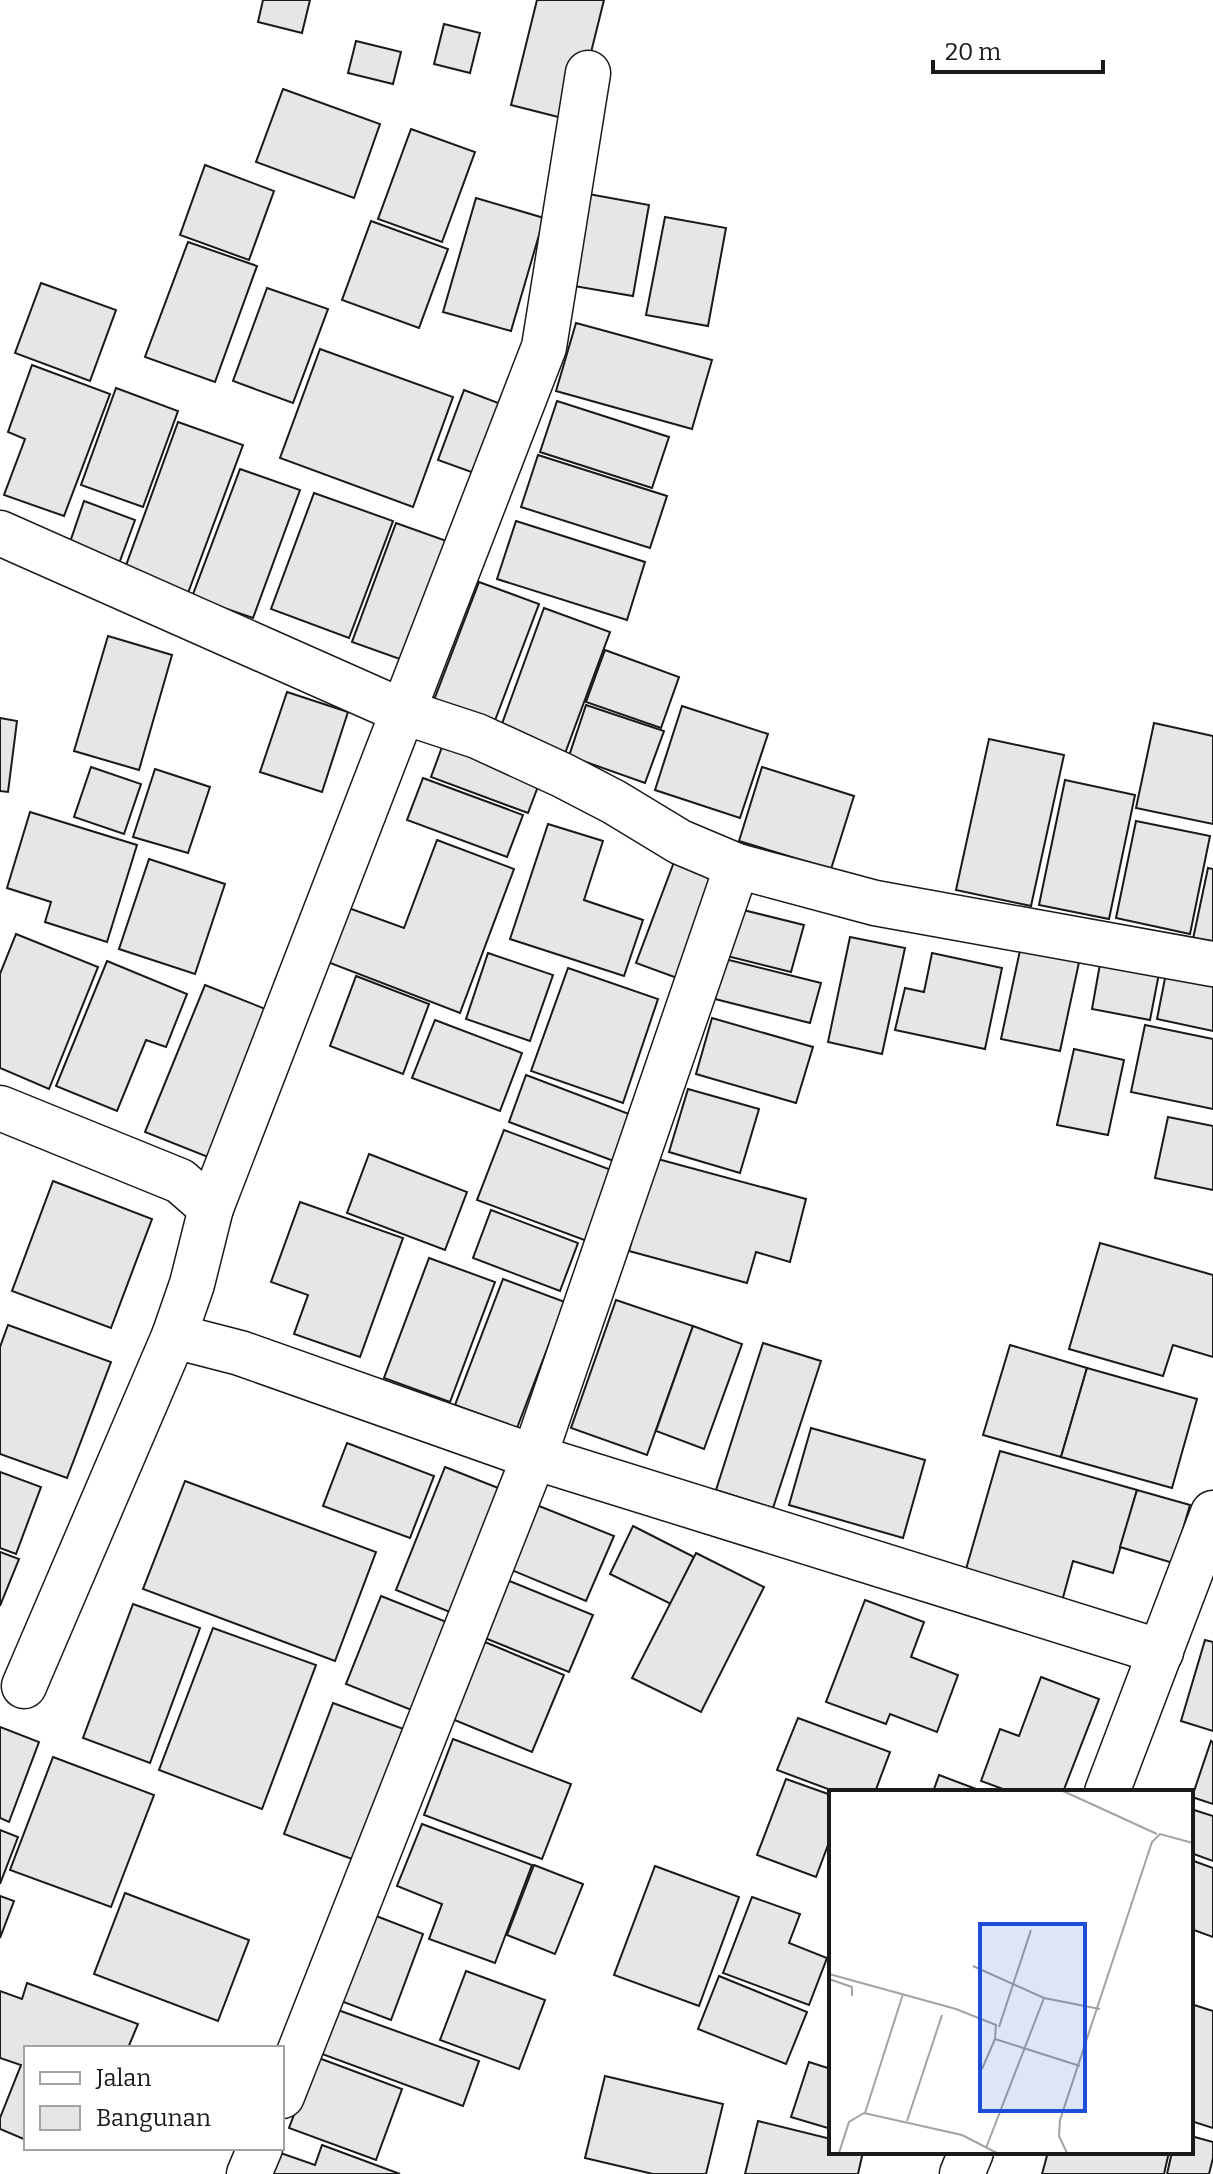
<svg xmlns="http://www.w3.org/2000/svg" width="1213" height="2174" font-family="Bitter,serif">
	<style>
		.building { fill: #e6e6e6; stroke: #1a1a1a; stroke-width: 2 }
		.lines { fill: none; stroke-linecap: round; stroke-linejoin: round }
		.minor-casing { stroke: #1a1a1a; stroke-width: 47 }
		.minor { stroke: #fff; stroke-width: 44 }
		.inset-road { fill: none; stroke: #a3a3a3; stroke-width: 2 }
		.view { fill: #1d4ed8; fill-opacity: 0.15; stroke: #1d4ed8; stroke-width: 4 }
		.inset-edge { fill: none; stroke: #1a1a1a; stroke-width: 4 }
	</style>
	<rect width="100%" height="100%" fill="#fff"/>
	<g class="building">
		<path d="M263 0H310L302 33 258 22Z"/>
		<path d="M537 0H604L574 121 511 105Z"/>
		<path d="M444 24 480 33 470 73 434 64Z"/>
		<path d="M356 41 401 52 393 84 348 73Z"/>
		<path d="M283 89 380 124 354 198 256 162Z"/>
		<path d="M411 129 475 152 442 242 378 219Z"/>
		<path d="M205 165 274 191 249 260 180 235Z"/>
		<path d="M583 193 649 205 633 296 568 285Z"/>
		<path d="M476 198 544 218 511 331 443 312Z"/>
		<path d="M665 217 726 228 708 326 646 315Z"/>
		<path d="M371 221 448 249 419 328 342 300Z"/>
		<path d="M188 242 257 266 215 382 145 357Z"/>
		<path d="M41 283 116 310 90 381 15 353Z"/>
		<path d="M267 288 328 309 293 403 233 381Z"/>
		<path d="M576 323 712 360 692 429 556 391Z"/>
		<path d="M320 349 453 397 413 507 280 458Z"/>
		<path d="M32 365 110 394 64 516 4 495 25 439 8 432Z"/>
		<path d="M116 388 178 411 143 507 81 485Z"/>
		<path d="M464 390 514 409 488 478 438 460Z"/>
		<path d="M557 401 669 437 652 488 540 452Z"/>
		<path d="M178 422 243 445 188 593 124 571Z"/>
		<path d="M538 455 667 496 650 548 521 507Z"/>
		<path d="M240 469 300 490 253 618 192 597Z"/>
		<path d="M314 493 393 521 349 638 271 609Z"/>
		<path d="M84 501 135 520 117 569 67 551Z"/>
		<path d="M516 521 645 562 627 620 497 579Z"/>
		<path d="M396 523 455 544 411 663 352 642Z"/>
		<path d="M479 582 539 604 491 731 431 708Z"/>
		<path d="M544 608 610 632 560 767 495 743Z"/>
		<path d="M108 636 172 655 139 770 74 751Z"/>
		<path d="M605 650 679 677 661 728 586 702Z"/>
		<path d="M287 692 348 712 322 792 260 772Z"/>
		<path d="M586 705 664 731 645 783 569 756Z"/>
		<path d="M682 706 768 734 740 818 655 790Z"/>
		<path d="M0 718 17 721 8 792 0 791Z"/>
		<path d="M1154 723 1213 736V824L1136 808Z"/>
		<path d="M446 736 543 773 528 813 431 777Z"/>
		<path d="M989 739 1064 755 1031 906 956 890Z"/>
		<path d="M91 767 141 784 124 834 74 817Z"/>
		<path d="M762 767 854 796 831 869 739 841Z"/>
		<path d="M155 769 210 787 188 853 133 837Z"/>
		<path d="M423 778 523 815 507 857 407 820Z"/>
		<path d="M1065 780 1135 795 1109 919 1039 905Z"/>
		<path d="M30 812 137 845 107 942 45 922 51 902 7 888Z"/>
		<path d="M1136 821 1210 836 1190 934 1116 918Z"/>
		<path d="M548 824 603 841 584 900 643 920 624 976 510 939Z"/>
		<path d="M437 840 514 869 460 1013 325 961 346 907 404 928Z"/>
		<path d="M149 859 225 884 195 974 119 949Z"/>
		<path d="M674 862 726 881 688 982 636 963Z"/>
		<path d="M1208 868 1213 869V943L1193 939Z"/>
		<path d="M727 906 804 925 791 972 715 953Z"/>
		<path d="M16 934 98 967 49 1089 0 1068V974Z"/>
		<path d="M850 937 905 948 882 1054 828 1042Z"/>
		<path d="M1022 941 1081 953 1060 1051 1001 1039Z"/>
		<path d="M1103 947 1162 958 1150 1020 1092 1009Z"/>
		<path d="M488 953 553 975 530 1041 466 1019Z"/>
		<path d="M932 953 1002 968 985 1049 895 1030 905 988 924 992Z"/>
		<path d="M725 959 821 983 810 1023 715 999Z"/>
		<path d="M107 961 187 994 166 1047 146 1040 117 1111 56 1086Z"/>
		<path d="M1168 963 1213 972V1031L1157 1019Z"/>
		<path d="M568 968 658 999 623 1103 531 1071Z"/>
		<path d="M356 976 429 1004 403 1074 330 1046Z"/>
		<path d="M205 985 273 1012 213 1159 145 1132Z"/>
		<path d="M712 1018 813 1047 796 1103 696 1074Z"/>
		<path d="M435 1020 522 1053 500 1111 412 1078Z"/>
		<path d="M1145 1025 1213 1039V1109L1131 1092Z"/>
		<path d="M1074 1049 1124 1060 1108 1135 1057 1125Z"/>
		<path d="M526 1075 637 1117 619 1163 509 1122Z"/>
		<path d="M688 1089 759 1109 740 1173 669 1152Z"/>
		<path d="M1168 1117 1213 1126V1190L1155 1178Z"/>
		<path d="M504 1130 614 1171 587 1241 477 1200Z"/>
		<path d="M369 1154 467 1192 445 1250 347 1213Z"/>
		<path d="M654 1158 806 1199 790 1262 756 1252 747 1283 629 1251Z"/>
		<path d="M53 1181 152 1219 111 1328 12 1291Z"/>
		<path d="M300 1202 403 1238 360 1357 294 1334 308 1295 271 1282Z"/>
		<path d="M491 1210 578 1243 560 1291 473 1258Z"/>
		<path d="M1100 1243 1213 1275V1357L1173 1345 1163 1376 1069 1349Z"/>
		<path d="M429 1258 495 1282 450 1402 384 1378Z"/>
		<path d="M503 1279 565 1302 517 1428 455 1405Z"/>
		<path d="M616 1300 693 1326 647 1455 571 1428Z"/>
		<path d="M8 1325 111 1362 67 1478 0 1454V1347Z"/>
		<path d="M693 1326 742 1344 704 1449 656 1431Z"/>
		<path d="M763 1343 821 1361 773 1508 716 1490Z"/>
		<path d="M1010 1345 1087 1368 1061 1457 983 1435Z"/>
		<path d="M1087 1368 1197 1399 1172 1488 1061 1457Z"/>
		<path d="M811 1428 925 1460 903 1538 789 1505Z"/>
		<path d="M347 1443 434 1476 410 1538 323 1506Z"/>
		<path d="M1000 1451 1137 1490 1113 1573 1073 1561 1061 1605 964 1576Z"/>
		<path d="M445 1467 511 1493 462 1617 396 1590Z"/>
		<path d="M0 1472 41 1487 16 1554 0 1548Z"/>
		<path d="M185 1481 376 1552 335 1661 143 1589Z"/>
		<path d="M1137 1490 1190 1505 1173 1563 1120 1547Z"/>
		<path d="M529 1502 614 1536 586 1601 502 1566Z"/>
		<path d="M633 1526 694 1557 671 1604 610 1574Z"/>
		<path d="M0 1552 19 1559 0 1606Z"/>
		<path d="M696 1553 764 1587 701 1712 632 1678Z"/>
		<path d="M495 1575 593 1615 569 1672 470 1632Z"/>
		<path d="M381 1596 454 1625 419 1713 346 1684Z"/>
		<path d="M865 1600 924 1622 911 1657 958 1675 937 1732 890 1714 886 1724 826 1702Z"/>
		<path d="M133 1604 200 1628 150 1763 83 1738Z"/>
		<path d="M213 1628 316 1665 262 1809 159 1770Z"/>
		<path d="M473 1637 564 1675 532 1752 440 1714Z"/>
		<path d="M1205 1640 1213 1642V1731L1181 1721Z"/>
		<path d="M1041 1677 1099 1699 1063 1792H1011L981 1781 1000 1729 1019 1736Z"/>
		<path d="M333 1703 409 1731 360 1862 284 1834Z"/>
		<path d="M798 1718 890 1752 875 1792H836L777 1770Z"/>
		<path d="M0 1727 39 1742 9 1822 0 1818Z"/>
		<path d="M453 1739 571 1784 542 1859 424 1815Z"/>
		<path d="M1211 1741 1213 1742V1804L1192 1797Z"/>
		<path d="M53 1757 154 1795 111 1907 10 1870Z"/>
		<path d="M939 1775 984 1792H933Z"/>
		<path d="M786 1779 831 1795V1837L816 1877 757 1855Z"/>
		<path d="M1191 1809 1213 1816V1861L1191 1853Z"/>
		<path d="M422 1824 532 1865 495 1963 429 1939 442 1904 397 1886Z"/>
		<path d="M0 1830 18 1837 0 1884Z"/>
		<path d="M1191 1860 1213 1868V1937L1191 1929Z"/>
		<path d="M534 1865 583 1884 555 1954 507 1935Z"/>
		<path d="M655 1866 739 1897 699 2006 614 1975Z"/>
		<path d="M125 1893 249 1940 218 2021 94 1974Z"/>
		<path d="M0 1896 14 1901 0 1938Z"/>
		<path d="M752 1897 800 1914 789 1943 827 1958 809 2005 723 1973Z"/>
		<path d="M358 1909 423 1934 391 2020 325 1995Z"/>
		<path d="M466 1971 545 2000 519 2069 440 2040Z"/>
		<path d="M719 1976 807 2012 786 2064 698 2029Z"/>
		<path d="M27 1983 138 2024 128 2048H26V2140L0 2129V2118L21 2065 0 2058V1991L22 1999Z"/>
		<path d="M1191 2004 1213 2011V2128L1191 2121Z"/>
		<path d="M338 2010 479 2061 463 2106 322 2054Z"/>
		<path d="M316 2057 402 2089 376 2160 289 2128Z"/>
		<path d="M809 2062 831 2069V2129L791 2117Z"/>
		<path d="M605 2076 723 2104 706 2174H653L585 2158Z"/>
		<path d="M758 2121 831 2139V2152H863L858 2174H745Z"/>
		<path d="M1191 2136 1213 2142V2158L1209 2174H1167L1172 2152H1191Z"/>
		<path d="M322 2145 400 2174H262L272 2150 315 2165Z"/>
		<path d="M1048 2152H1169L1164 2174H1042Z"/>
	</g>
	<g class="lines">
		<defs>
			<g id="minor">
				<path d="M0 533 404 712 477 736 562 775 614 802 680 842 737 866 875 903 1213 964"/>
				<path d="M0 1108 180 1181 211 1208 192 1284 174 1336 240 1353 534 1457 1161 1652"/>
				<path d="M211 1208 544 347 588 73"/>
				<path d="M24 1686 174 1336"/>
				<path d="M1107 1792 1213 1513"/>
				<path d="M282 2096 534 1457 737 866"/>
				<path d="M249 2174 260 2148"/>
				<path d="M962 2174 971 2152"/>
			</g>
		</defs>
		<use href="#minor" class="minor-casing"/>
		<use href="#minor" class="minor"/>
	</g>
	<g transform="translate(829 1790)">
		<rect width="364" height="364" fill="#fff"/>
		<path class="inset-road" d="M234 1 328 44M144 176 215 208 271 219M0 184 127 219 167 235 166 249 251 276M0 189 23 197V206M170 237 202 140M153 279 166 249M36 323 74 204M78 331 113 225M157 358 215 208M10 363 20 332 35 323 133 345 168 363M238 363 230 346 231 330 323 52 331 44 364 53"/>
		<path class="view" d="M151 134H256V321H151Z"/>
		<rect width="364" height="364" class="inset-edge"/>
	</g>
	<rect x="24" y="2046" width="260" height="104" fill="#ffffff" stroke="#a3a3a3" stroke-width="2"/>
	<rect x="40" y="2072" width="40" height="12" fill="#ffffff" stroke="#a3a3a3" stroke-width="2"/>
	<text x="96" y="2086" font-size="24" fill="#1a1a1a">Jalan</text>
	<rect x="40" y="2106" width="40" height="24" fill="#e6e6e6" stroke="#a3a3a3" stroke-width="2"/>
	<text x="96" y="2126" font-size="24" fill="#1a1a1a">Bangunan</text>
	<path d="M933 60v12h170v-12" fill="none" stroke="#1a1a1a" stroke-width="4"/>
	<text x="945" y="60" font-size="24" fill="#1a1a1a" stroke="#ffffff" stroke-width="6" paint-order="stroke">20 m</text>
</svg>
